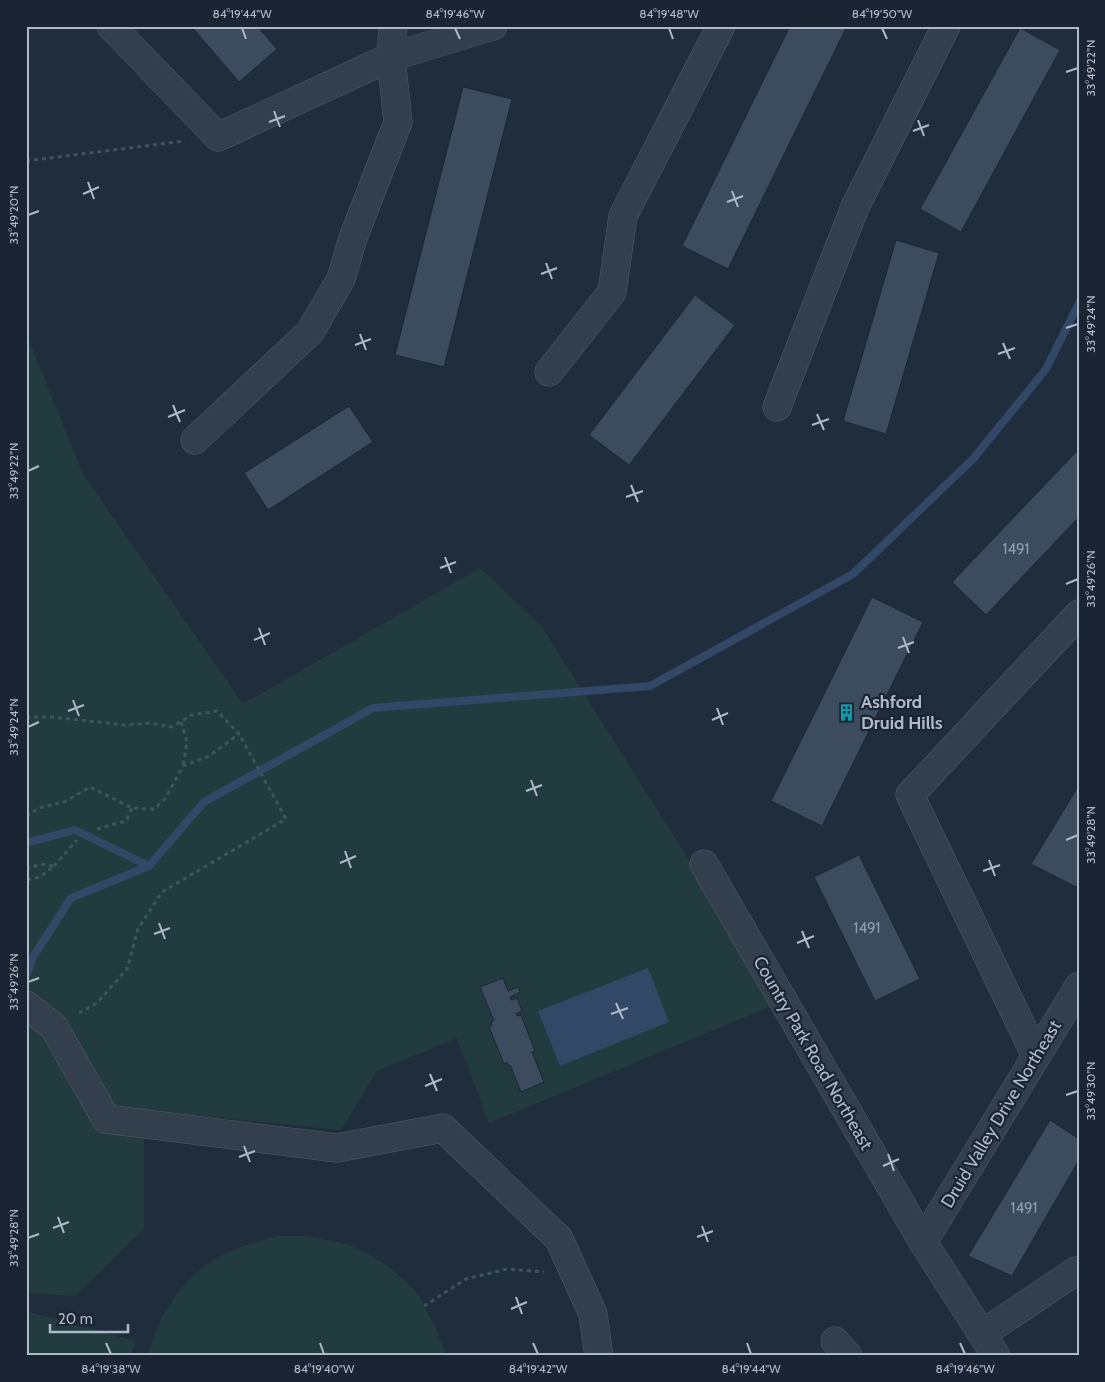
<svg xmlns="http://www.w3.org/2000/svg" width="1105" height="1382" font-family="Cabin,sans-serif">
	<style>
		.green { fill: #223b3e }
		.water { fill: #324866 }
		.lines { fill: none; stroke-linecap: round; stroke-linejoin: round }
		.stream { stroke: #324866; stroke-width: 8 }
		.building { fill: #3c4b5d; stroke: #1c2634 }
		.minor-casing { stroke: #525d6b; stroke-width: 29 }
		.path { stroke: #3d5758; stroke-width: 3; stroke-dasharray: 4 4; stroke-linecap: butt }
		.minor { stroke: #343f4d; stroke-width: 28 }
		.ticks { fill: none; stroke: #afbac9; stroke-width: 2 }
		.labels { text-anchor: middle; stroke-width: 4.5; stroke-linejoin: round; paint-order: stroke }
		.number-label { font-size: 15px; fill: #929eae }
		.poi-label { font-size: 18px; font-weight: bold; fill: #afbac9; stroke: #1a2432; text-anchor: start }
		.street-label { font-size: 18px; fill: #afbac9; stroke: #1a2432 }
		.neatline { fill: none; stroke: #afbac9; stroke-width: 2 }
		.ticks-label { font-size: 12px; text-anchor: middle; fill: #afbac9 }
	</style>
	<rect width="100%" height="100%" fill="#202d3d"/>
	<g class="green">
		<path d="M26 333 83 474 243 704 480 568 542 627 779 1003 489 1123 457 1038 377 1071 341 1130 144 1110V1229L75 1296 26 1293Z"/>
		<path d="M277 1236H304L328 1240 354 1246 387 1265 415 1290 432 1320 447 1356H148C155 1323 176 1289 202 1268 223 1252 251 1243 277 1236Z"/>
		<path d="M26 1311 135 1341 131 1356H26Z"/>
	</g>
	<path class="water" d="M648 968 669 1022 560 1066 538 1011Z"/>
	<g class="lines">
		<g class="stream">
			<path d="M26 843 75 830 149 866 204 802 373 708 650 686 853 574 973 459 1046 369 1079 303"/>
			<path d="M26 977 33 957 71 898 149 866"/>
		</g>
	</g>
	<g class="building">
		<path d="M191 26H257L277 49 239 82Z"/>
		<path d="M790 26H847L728 269 682 246Z"/>
		<path d="M1020 28 1060 50 961 232 920 209Z"/>
		<path d="M463 87 512 99 444 367 395 355Z"/>
		<path d="M896 240 939 253 886 434 843 421Z"/>
		<path d="M695 295 735 325 629 465 589 435Z"/>
		<path d="M349 406 373 442 268 510 244 473Z"/>
		<path d="M1076 452 1079 455V517L986 615 952 582Z"/>
		<path d="M872 597 923 622 822 826 771 801Z"/>
		<path d="M1079 785V883L1076 887 1031 864Z"/>
		<path d="M859 855 920 979 875 1001 814 877Z"/>
		<path d="M503 978 508 991 518 987 520 992 510 997 511 1000 517 998 522 1011 516 1014 517 1016 521 1015 535 1051 532 1052 544 1082 521 1092 510 1065 508 1066 507 1062 504 1064 489 1027 492 1025 491 1022 494 1021 480 987Z"/>
		<path d="M1050 1120 1079 1139V1160L1012 1276 968 1256Z"/>
	</g>
	<g class="lines">
		<defs>
			<g id="minor">
				<path d="M111 26 218 137 391 57 493 26"/>
				<path d="M549 372 612 292 623 216 721 26"/>
				<path d="M777 407 855 207 946 26"/>
				<path d="M195 440 310 332 341 279 353 238 398 122 391 57 393 26"/>
				<path d="M704 864 923 1242 996 1356"/>
				<path d="M26 1005 54 1027 106 1119 337 1148 443 1128 559 1239 593 1314 599 1356"/>
				<path d="M1036 1056 910 795 1079 614"/>
				<path d="M923 1242 1079 986"/>
				<path d="M982 1334 1076 1271 1079 1274"/>
				<path d="M835 1341 848 1356"/>
			</g>
		</defs>
		<use href="#minor" class="minor-casing"/>
		<g class="path">
			<path d="M26 161 185 141"/>
			<path d="M26 717H51L125 725 151 723 172 727 192 715 217 711 239 734 286 819 162 892 138 929 127 969 97 1003 77 1014"/>
			<path d="M181 722 187 742 183 766"/>
			<path d="M26 816 39 808 64 802 90 787 132 808 154 809 165 799 183 766 209 756 239 734"/>
			<path d="M97 829 126 821 132 808"/>
			<path d="M54 866 77 840"/>
			<path d="M26 869 41 864 54 866 40 877 26 880"/>
			<path d="M424 1306 466 1279 507 1269 544 1272"/>
		</g>
		<use href="#minor" class="minor"/>
	</g>
	<path class="ticks" d="M242 28 246 39M455 28 460 39M669 28 673 39M882 28 887 39M1066 72 1078 68M274 111 280 127M918 120 924 136M269 122 285 116M913 131 929 125M88 182 94 199M732 191 738 207M83 194 99 187M727 202 743 196M28 215 39 211M546 263 552 279M541 274 557 268M1066 328 1078 324M360 334 366 350M1003 343 1010 359M355 345 371 339M998 354 1015 348M173 405 180 422M817 414 824 430M168 417 185 410M812 425 829 419M28 471 39 466M631 485 638 502M626 497 643 491M445 557 451 573M440 568 456 562M1066 584 1078 579M259 628 265 645M903 637 909 653M254 640 270 633M898 648 914 642M73 700 79 716M717 708 723 725M68 711 84 705M712 720 728 713M28 727 39 722M531 780 537 796M526 791 542 785M1066 840 1078 835M345 851 351 868M989 860 995 876M340 863 356 856M983 871 1000 865M159 923 165 939M802 931 809 948M154 934 170 928M797 943 814 936M28 982 39 978M616 1003 623 1019M611 1014 628 1008M430 1074 437 1091M425 1086 442 1079M1066 1095 1078 1091M244 1146 250 1162M888 1154 894 1171M239 1157 255 1151M883 1166 899 1159M58 1217 64 1233M702 1226 708 1242M53 1228 69 1222M697 1237 713 1231M28 1238 39 1234M516 1297 522 1314M511 1309 527 1302M106 1343 111 1354M320 1343 324 1354M533 1343 538 1354M747 1343 751 1354M960 1343 965 1354"/>
	<defs>
		<symbol id="building-bare" viewBox="-9 -9 18 18"><path d="M-4-6H4V6H1V3H-1V6H-4ZM-2.5-4.3h1.7v1.8h-1.7ZM.8-4.3h1.7v1.8H.8ZM-2.5-1h1.7V.8h-1.7ZM.8-1h1.7V.8H.8Z" fill="#0f9aa8" stroke="#1a2432" stroke-width="2.5" paint-order="stroke"/></symbol>
	</defs>
	<g fill-rule="evenodd">
		<use href="#building-bare" x="834" y="700" width="25" height="25"/>
	</g>
	<g class="labels">
		<g class="number-label">
			<text x="1016" y="554">1491</text>
			<text x="867" y="933">1491</text>
			<text x="1024" y="1213">1491</text>
		</g>
		<g class="poi-label">
			<text x="861" y="708">Ashford<tspan x="861" dy="21">Druid Hills</tspan></text>
		</g>
		<g class="street-label">
			<text transform="translate(813 1053) rotate(60)" y="6">Country Park Road Northeast</text>
			<text transform="translate(1001 1114) rotate(-59)" y="6">Druid Valley Drive Northeast</text>
		</g>
	</g>
	<rect width="1105" height="1382" fill="none" stroke="#1a2432" stroke-width="55"/>
	<path d="M50 1324v8h78v-8" fill="none" stroke="#afbac9" stroke-width="2.5"/>
	<text x="58" y="1324" font-size="15" fill="#afbac9" stroke="#1a2432" stroke-width="4" paint-order="stroke">20 m</text>
	<rect x="28" y="28" width="1050" height="1326" class="neatline"/>
	<g class="ticks-label">
		<text x="242" y="18">84°19'44"W</text>
		<text x="455" y="18">84°19'46"W</text>
		<text x="669" y="18">84°19'48"W</text>
		<text x="882" y="18">84°19'50"W</text>
		<text transform="translate(1091 68) rotate(-90)" y="4">33°49'22"N</text>
		<text transform="translate(14 215) rotate(-90)" y="4">33°49'20"N</text>
		<text transform="translate(1091 324) rotate(-90)" y="4">33°49'24"N</text>
		<text transform="translate(14 471) rotate(-90)" y="4">33°49'22"N</text>
		<text transform="translate(1091 579) rotate(-90)" y="4">33°49'26"N</text>
		<text transform="translate(14 727) rotate(-90)" y="4">33°49'24"N</text>
		<text transform="translate(1091 835) rotate(-90)" y="4">33°49'28"N</text>
		<text transform="translate(14 982) rotate(-90)" y="4">33°49'26"N</text>
		<text transform="translate(1091 1091) rotate(-90)" y="4">33°49'30"N</text>
		<text transform="translate(14 1238) rotate(-90)" y="4">33°49'28"N</text>
		<text x="111" y="1373">84°19'38"W</text>
		<text x="324" y="1373">84°19'40"W</text>
		<text x="538" y="1373">84°19'42"W</text>
		<text x="751" y="1373">84°19'44"W</text>
		<text x="965" y="1373">84°19'46"W</text>
	</g>
</svg>
